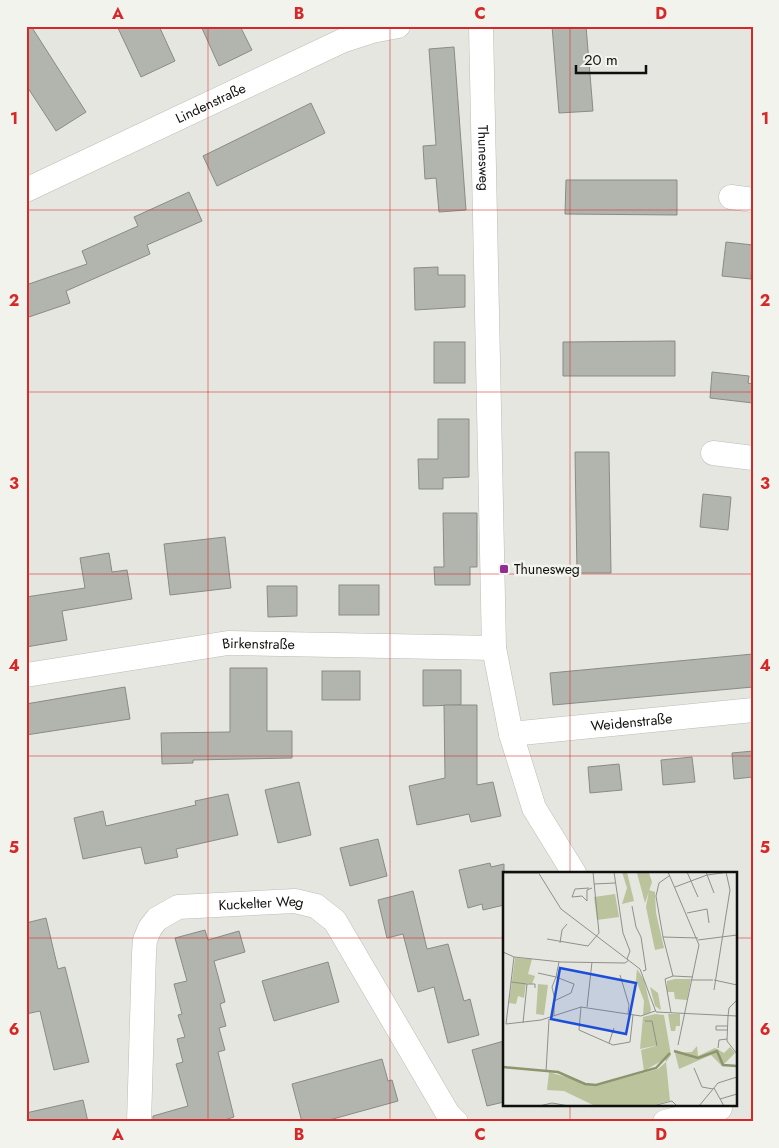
<svg xmlns="http://www.w3.org/2000/svg" width="779" height="1148" font-family="Jost,sans-serif">
	<style>
		.building { fill: #b2b4ae; stroke: #8a8b85 }
		.lines { fill: none; stroke-linecap: round; stroke-linejoin: round }
		.minor-casing { stroke: #bbbdb7; stroke-width: 25 }
		.minor { stroke: #fff; stroke-width: 24 }
		.grid { fill: none; stroke: #d62828; stroke-width: 1; stroke-opacity: 0.55 }
		.poi-dot { fill: #922d94; stroke: #f2f3ed; stroke-width: 2 }
		.labels { text-anchor: middle; stroke-width: 5; stroke-linejoin: round; paint-order: stroke }
		.street-label { font-size: 14px; fill: #0f0f0d; stroke: #f2f3ed }
		.poi-label { font-size: 14px; fill: #0f0f0d; stroke: #f2f3ed; text-anchor: start }
		.inset-river { fill: none; stroke: #8d956d; stroke-width: 2.5 }
		.inset-road { fill: none; stroke: #8f908b; stroke-width: 1 }
		.view { fill: #1d4ed8; fill-opacity: 0.15; stroke: #1d4ed8; stroke-width: 2.5 }
		.inset-edge { fill: none; stroke: #0f0f0d; stroke-width: 2.5 }
		.neatline { fill: none; stroke: #d62828; stroke-width: 2 }
		.grid-label { font-size: 16px; text-anchor: middle; font-weight: bold; fill: #d62828 }
	</style>
	<rect width="100%" height="100%" fill="#e4e6df"/>
	<g class="building">
		<path d="M26 26H31L86 112 56 131 26 85Z"/>
		<path d="M117 26H159L175 61 141 77Z"/>
		<path d="M201 26H240L252 50 219 66Z"/>
		<path d="M552 26H586L593 111 559 113Z"/>
		<path d="M454 47 466 210 439 212 436 178 425 179 423 146 436 145 429 49Z"/>
		<path d="M311 103 325 133 217 186 203 156Z"/>
		<path d="M566 180H677V215L565 214Z"/>
		<path d="M189 192 202 221 147 245 150 254 66 291 70 303 26 318V285L87 264 82 251 138 226 134 217Z"/>
		<path d="M726 242 753 245 751 279 722 276Z"/>
		<path d="M438 267V275H465V307L415 310 414 268Z"/>
		<path d="M675 341V376H563V342Z"/>
		<rect x="434" y="342" width="31" height="41"/>
		<path d="M712 372 749 376 748 383 753 384V403L710 398Z"/>
		<path d="M438 419H469V477L443 478V489H419L418 459H438Z"/>
		<path d="M575 452H609L611 573H577Z"/>
		<path d="M703 494 731 497 728 530 700 527Z"/>
		<path d="M443 513H477V567H470V585H435L434 567H444Z"/>
		<path d="M225 537 231 588 170 595 164 544Z"/>
		<path d="M109 553 112 572 127 570 132 599 62 611 67 640 26 647V597L85 588 80 558Z"/>
		<rect x="339" y="585" width="40" height="30"/>
		<path d="M267 586H297V616L268 617Z"/>
		<path d="M753 654V687L553 705 550 673Z"/>
		<path d="M230 668H267V731H292V758L193 760V763L162 764 161 733 230 732Z"/>
		<path d="M423 670H461V705L423 706Z"/>
		<rect x="322" y="671" width="38" height="29"/>
		<path d="M125 687 130 719 26 735V704Z"/>
		<path d="M444 705H477V785L493 782 501 816 471 822 469 814 417 825 409 786 445 778Z"/>
		<path d="M753 751V777L734 779 732 753Z"/>
		<path d="M692 757 695 782 663 785 661 760Z"/>
		<path d="M619 764 622 790 590 793 588 767Z"/>
		<path d="M299 782 311 835 278 843 265 790Z"/>
		<path d="M228 794 238 835 176 849 178 857 145 864 141 847 83 859 74 818 103 811 106 826 196 805 195 801Z"/>
		<path d="M378 839 387 876 350 886 340 848Z"/>
		<path d="M490 863 491 867 504 864V905L483 910 482 904 468 908 459 870Z"/>
		<path d="M413 891 427 949 448 944 464 1001 470 999 479 1035 448 1043 434 987 418 992 403 934 387 938 378 900Z"/>
		<path d="M46 918 58 969 65 967 89 1062 54 1070 40 1011 26 1014V923Z"/>
		<path d="M205 930 208 940 239 931 245 952 214 961 225 1002 220 1004 226 1026 219 1028 225 1050 218 1052 234 1117 218 1122H153V1116L188 1106 176 1064 183 1062 177 1039 185 1037 178 1015 182 1014 174 984 187 981 175 938Z"/>
		<path d="M328 962 339 1002 274 1021 262 981Z"/>
		<path d="M504 1041V1102L487 1106 472 1050Z"/>
		<path d="M382 1059 388 1081 392 1080 398 1101 322 1122H302L292 1084Z"/>
		<path d="M83 1100 88 1122H26V1113Z"/>
	</g>
	<g class="lines">
		<defs>
			<g id="minor">
				<path id="s1" d="M481 26 494 648 511 734 534 808 574 873"/>
				<path id="s2" d="M26 190 344 40 372 31 398 26"/>
				<path d="M731 197 753 200"/>
				<path d="M713 453 753 458"/>
				<path id="s3" d="M26 675 228 643 494 648"/>
				<path id="s4" d="M511 734 753 710"/>
				<path id="s5" d="M139 1122 144 953 145 940 150 928 157 919 178 907 295 901 316 906 335 921 448 1114 456 1122"/>
				<path d="M665 1122 720 1108"/>
			</g>
		</defs>
		<use href="#minor" class="minor-casing"/>
		<use href="#minor" class="minor"/>
	</g>
	<path class="grid" d="M208 26V1122M390 26V1122M570 26V873M26 210H753M26 392H753M26 574H753M26 756H753M26 938H504M735 938H753M570 1104V1122"/>
	<rect class="poi-dot" x="499" y="564" width="10" height="10" rx="2.5"/>
	<g class="labels">
		<g class="street-label">
			<text dy="5" stroke="none"><textPath href="#s2" startOffset="204">Lindenstraße</textPath></text>
			<text dy="5" stroke="none"><textPath href="#s1" startOffset="132">Thunesweg</textPath></text>
			<text dy="5" stroke="none"><textPath href="#s3" startOffset="235">Birkenstraße</textPath></text>
			<text dy="5" stroke="none"><textPath href="#s4" startOffset="121">Weidenstraße</textPath></text>
			<text dy="5" stroke="none"><textPath href="#s5" startOffset="314">Kuckelter Weg</textPath></text>
		</g>
		<g class="poi-label">
			<text x="514" y="574">Thunesweg</text>
		</g>
	</g>
	<g transform="translate(503 872)">
		<rect width="234" height="234" fill="#e4e6df"/>
		<path d="M119 0H124L131 29 119 32 124 16ZM134 1H146L149 10 142 31ZM146 18 152 20 153 41 161 76 152 78 143 35ZM112 22 116 45 94 48 91 25ZM12 86 29 87 25 102 32 104 29 112 23 111 21 126 15 124 13 132 6 131ZM134 97 141 108 148 137 147 141 140 143 141 129 133 108ZM172 107H188L184 128 172 127 171 120H164V109ZM35 112 45 113 41 143 33 142ZM147 115 155 121 158 138 152 134ZM152 142 161 143 168 183 163 190 167 229 147 234H92L61 219 44 218 46 200 93 214 155 197 163 190 162 187 141 199 138 178 156 173 137 177 140 145ZM165 142H177V154H173L172 159H168ZM194 174 195 184 212 176 221 181 227 175 232 181 219 194 208 183 176 197 172 181 189 180Z" fill="#bbc39c"/>
		<path class="inset-river" d="M171 179 195 186 214 179 220 193 234 194M0 195 55 200 82 212 93 213 153 196 167 181"/>
		<path class="inset-road" d="M35 0 58 37 137 97 153 140 234 144M111 0 120 61 127 79 124 87M165 0 196 73 175 173M184 0 195 25M203 0 211 21M0 1H35M166 4 156 11 153 24 160 65 170 104 190 105M91 12 112 11M172 15 204 3 226 0M86 16 72 17 69 25 79 24 84 29V18L89 16M129 34 133 55 138 65 143 98 140 99M184 41 204 37 206 51M160 65 195 66M44 67 85 74 96 61 90 0M195 68 234 63M57 71 59 58 64 52M0 80 11 85 58 90 122 91 126 88M11 85 3 152 38 148 78 135 138 144 152 139M35 101 53 105 49 115 52 128M117 103 126 133 125 142M189 108H210M211 108 234 113M8 110 24 112M211 118 227 18 223 0M78 135 76 158 110 173 127 170 130 143M84 135 89 90M168 141 162 107 170 104M51 144V129L68 121 71 112 53 105 56 90M225 144 226 136 234 128M225 144 224 169 234 182M142 149H149L154 174M20 151 24 112H32V116M224 154H213V158H224M106 171 111 156M215 176 216 168 224 167M191 196 199 215 210 217M43 200 46 147M211 216 221 234M217 227 234 222M36 234 49 231 66 234M150 234 169 229 174 234M196 234 215 211 234 205"/>
		<path class="view" d="M57 96 133 111 123 162 48 147Z"/>
		<rect width="234" height="234" class="inset-edge"/>
	</g>
	<rect width="779" height="1148" fill="none" stroke="#f2f3ed" stroke-width="55"/>
	<path d="M576 65v8h70v-8" fill="none" stroke="#0f0f0d" stroke-width="2.5"/>
	<text x="584" y="65" font-size="15" fill="#0f0f0d" stroke="#f2f3ed" stroke-width="4" paint-order="stroke">20 m</text>
	<rect x="28" y="28" width="724" height="1092" class="neatline"/>
	<g class="grid-label">
		<text x="118" y="19">A</text>
		<text x="299" y="19">B</text>
		<text x="480" y="19">C</text>
		<text x="661" y="19">D</text>
		<text x="14" y="124">1</text>
		<text x="765" y="124">1</text>
		<text x="14" y="306">2</text>
		<text x="765" y="306">2</text>
		<text x="14" y="489">3</text>
		<text x="765" y="489">3</text>
		<text x="14" y="671">4</text>
		<text x="765" y="671">4</text>
		<text x="14" y="853">5</text>
		<text x="765" y="853">5</text>
		<text x="14" y="1035">6</text>
		<text x="765" y="1035">6</text>
		<text x="118" y="1140">A</text>
		<text x="299" y="1140">B</text>
		<text x="480" y="1140">C</text>
		<text x="661" y="1140">D</text>
	</g>
</svg>
